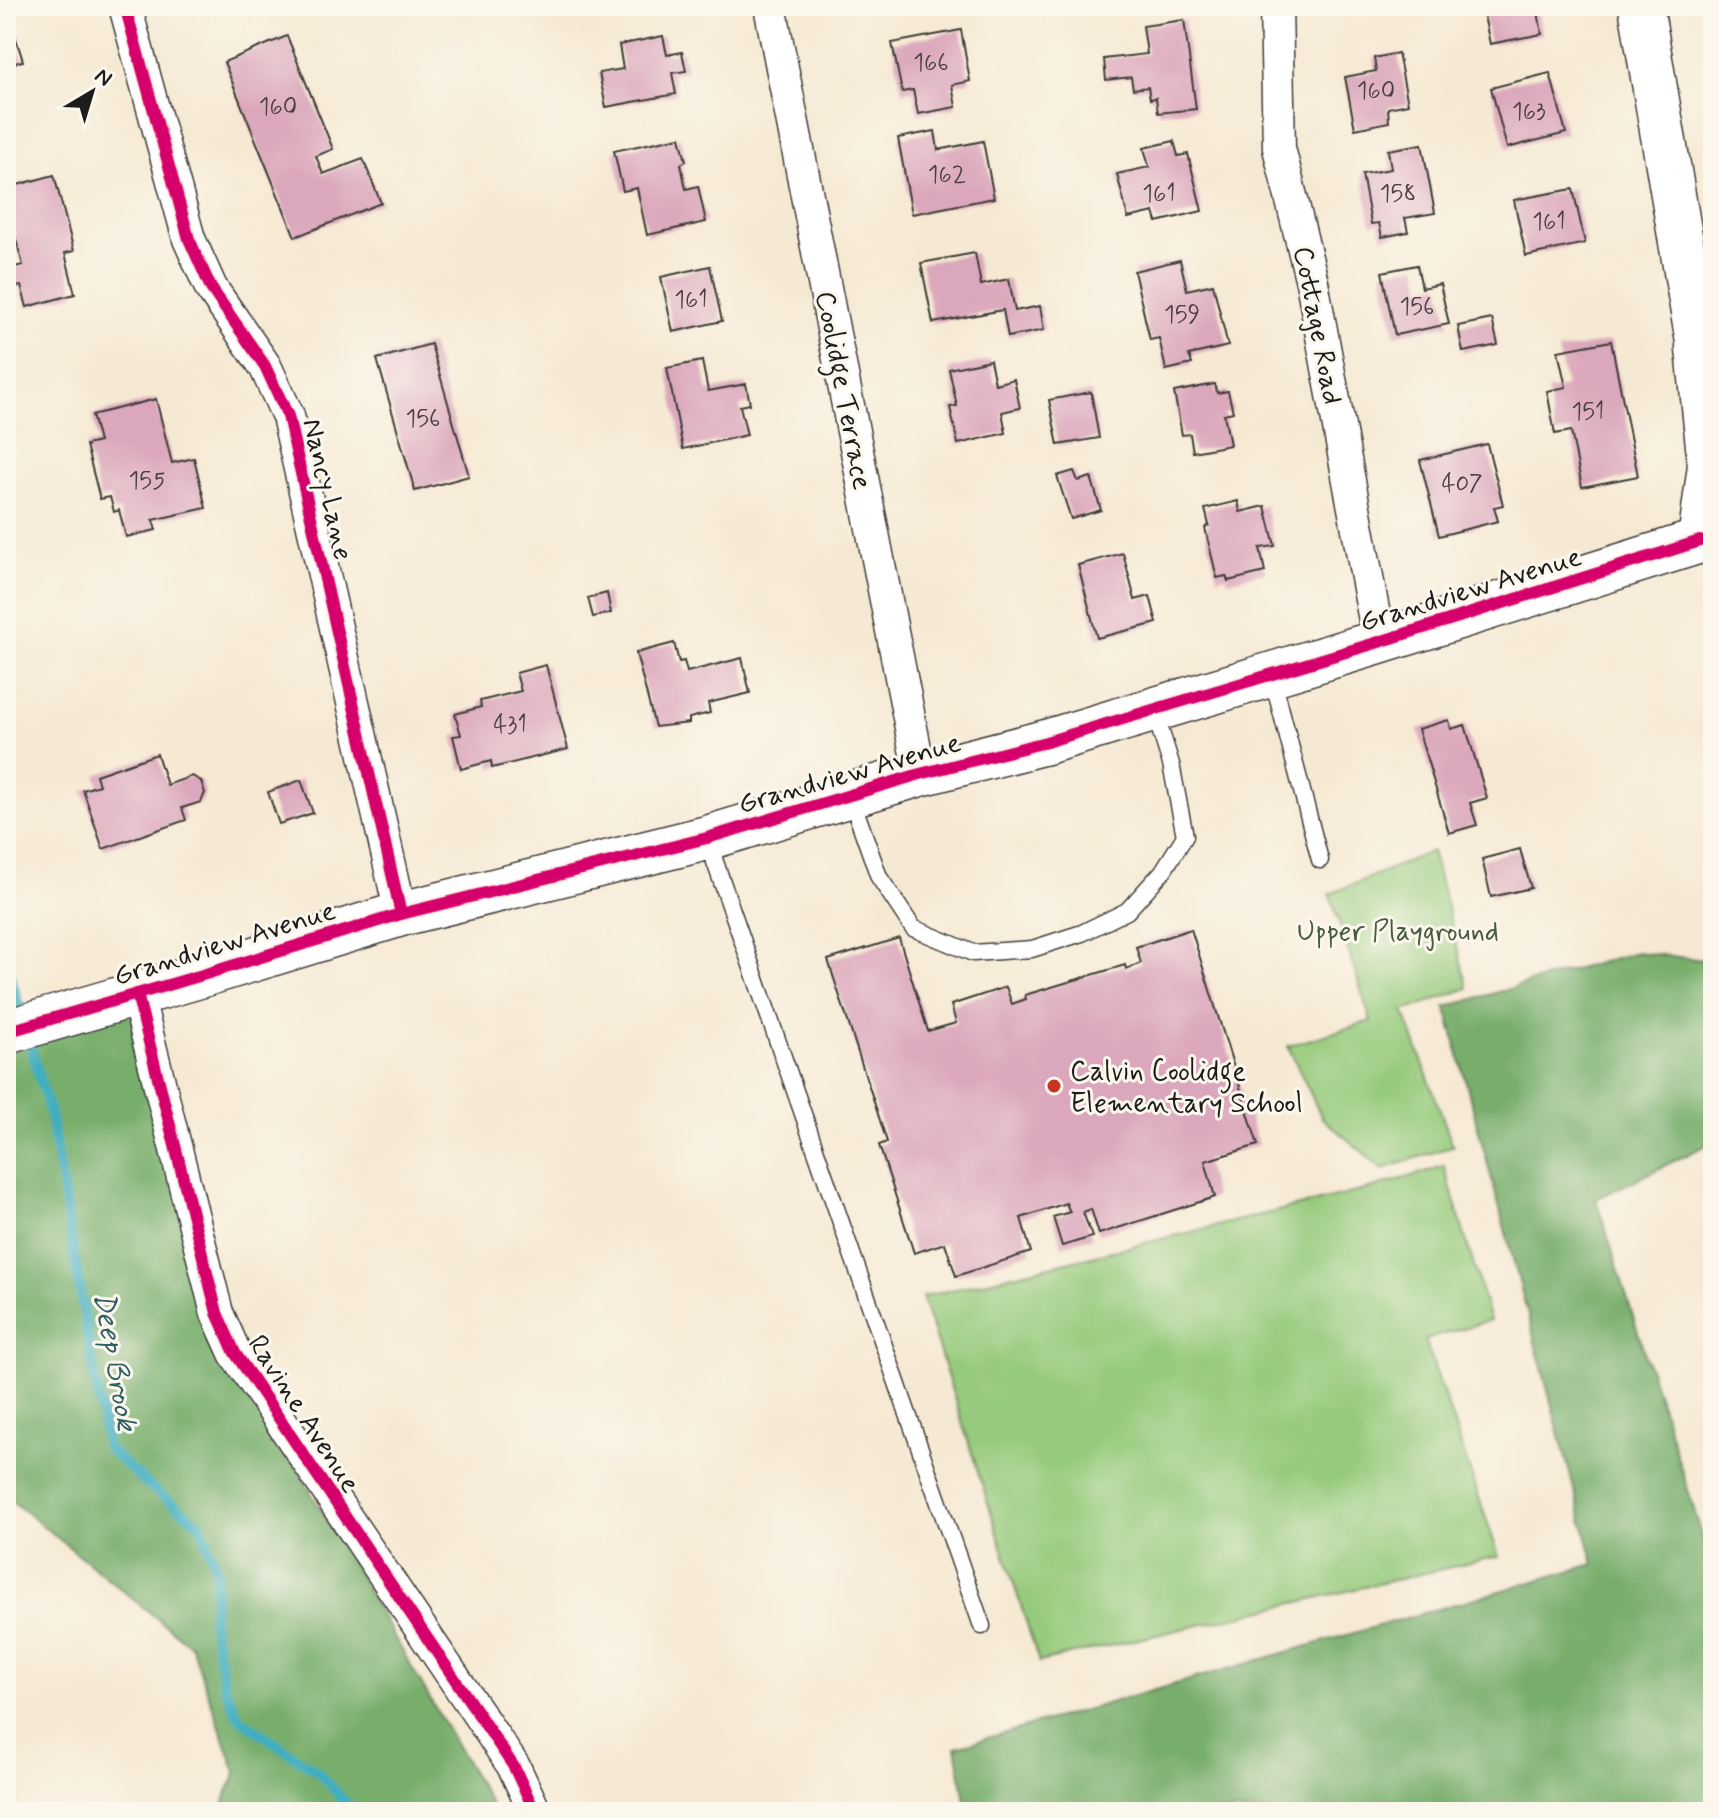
<svg xmlns="http://www.w3.org/2000/svg" width="1719" height="1818" font-family="Mynerve,sans-serif">
	<style>
		.green { fill: #96ca7c; stroke: #59734c; stroke-width: 2 }
		.forest { fill: #78ae6c; stroke: #4a6544; stroke-width: 2 }
		.lines { fill: none; stroke-linecap: round; stroke-linejoin: round }
		.stream { stroke: #41aebf; stroke-width: 10 }
		.building { fill: #dba7bc }
		.lane-casing { stroke: #3d3b37; stroke-width: 19 }
		.street-casing { stroke: #3d3b37; stroke-width: 35 }
		.secondary-casing { stroke: #3d3b37; stroke-width: 47 }
		.primary-casing { stroke: #3d3b37; stroke-width: 47 }
		.lane { stroke: #fff; stroke-width: 16 }
		.street { stroke: #fff; stroke-width: 32 }
		.secondary { stroke: #fff; stroke-width: 44 }
		.primary { stroke: #fff; stroke-width: 44 }
		.cycleway-casing { stroke: #fbf7ec; stroke-width: 17 }
		.cycleway { stroke: #d6006c; stroke-width: 12 }
		.poi-dot { fill: #c8321e; stroke: #fbf7ec; stroke-width: 3 }
		.labels { text-anchor: middle; stroke-width: 6; stroke-linejoin: round; paint-order: stroke }
		.number-label { font-size: 24px; fill: #4c3f44 }
		.street-label { font-size: 28px; fill: #1c1c1c; stroke: #fbf7ec }
		.park-label { font-size: 28px; fill: #47593e; stroke: #fbf7ec }
		.poi-label { font-size: 28px; fill: #1c1c1c; stroke: #fbf7ec; text-anchor: start }
		.water-label { font-size: 30px; font-style: italic; fill: #2d5e65; stroke: #fbf7ec }
	</style>
	<rect width="100%" height="100%" fill="#fbf7ec"/>
	<filter id="ink" filterUnits="userSpaceOnUse"><feTurbulence type="fractalNoise" baseFrequency=".0125" numOctaves="2"/><feDisplacementMap in="SourceGraphic" scale="16" xChannelSelector="R" yChannelSelector="G"/><feConvolveMatrix kernelMatrix="1 2 1 2 8 2 1 2 1" color-interpolation-filters="sRGB"/></filter>
	<filter id="wash" filterUnits="userSpaceOnUse"><feTurbulence type="fractalNoise" baseFrequency=".006" numOctaves="4" result="noise"/><feDisplacementMap in="SourceGraphic" scale="32" xChannelSelector="R" yChannelSelector="G"/><feGaussianBlur stdDeviation="1.8" result="paint"/><feColorMatrix in="noise" values="0 0 0 0 0 0 0 0 0 0 0 0 0 0 0 0 0 1.4 0 .05"/><feComposite in="paint" operator="in"/></filter>
	<g filter="url(#wash)">
		<rect width="100%" height="100%" fill="#f6e9d3"/>
		<g class="green">
			<path d="M1432 851 1468 988 1404 1011 1453 1146 1383 1169 1322 1118 1288 1046 1371 1021 1330 894Z"/>
			<path d="M1444 1166 1490 1320 1425 1340 1499 1556 1039 1662 922 1297 1373 1188Z"/>
		</g>
		<g class="forest">
			<path d="M1636 952 1713 961V1142L1596 1199 1713 1570V1812H967L956 1747 1594 1564 1446 1007Z"/>
			<path d="M131 1005 253 1392 495 1812H220L236 1772 191 1646 6 1496V1041Z"/>
		</g>
		<g class="lines">
			<g class="stream">
				<path d="M6 962 23 1018"/>
				<path d="M28 1037 50 1114 107 1448 147 1484 201 1525 217 1572 212 1623 225 1689 239 1718 319 1773 354 1812"/>
			</g>
		</g>
		<g id="blocks">
			<g class="building">
				<path d="M6 6 23 61 6 65Z"/>
				<path d="M1482 6H1537L1542 34 1490 44Z"/>
				<path d="M1184 20 1196 109 1158 113 1156 98 1150 99 1148 87 1133 89 1131 77 1106 80 1104 59 1147 54 1143 26Z"/>
				<path d="M961 30 970 81 952 85 956 107 918 114 913 90 902 92 892 43Z"/>
				<path d="M287 36 333 149 316 156 323 174 363 159 381 203 295 237 224 62Z"/>
				<path d="M663 36 667 55 682 52 686 71 672 73 676 94 606 107 599 73 623 69 619 45Z"/>
				<path d="M1398 53 1408 104 1388 108 1389 122 1355 129 1345 77 1376 71 1374 58Z"/>
				<path d="M1550 73 1566 133 1507 148 1491 88Z"/>
				<path d="M935 131 938 150 983 141 994 198 912 214 898 138Z"/>
				<path d="M680 137 686 161 681 164 686 189 698 186 706 222 647 235 637 188 623 191 614 151Z"/>
				<path d="M1174 141 1178 156 1188 154 1202 211 1157 222 1154 212 1128 218 1117 174 1149 167 1144 148Z"/>
				<path d="M1422 144 1435 213 1405 218 1408 232 1382 237 1379 223 1371 224 1362 174 1391 169 1388 150Z"/>
				<path d="M54 175 74 251 65 253 75 294 27 307 21 286 14 287 10 268 23 265 6 203V188Z"/>
				<path d="M1573 189 1585 243 1526 256 1514 200Z"/>
				<path d="M975 253 981 285 1009 279 1015 311 1040 306 1044 330 1008 337 1003 310 933 323 921 263Z"/>
				<path d="M1180 260 1187 290 1213 284 1228 346 1189 355 1192 364 1166 370 1159 338 1150 340 1134 271Z"/>
				<path d="M1417 265 1422 288 1440 284 1449 324 1395 335 1382 272Z"/>
				<path d="M710 266 722 321 673 332 661 277Z"/>
				<path d="M1492 319 1498 345 1463 352 1458 326Z"/>
				<path d="M1611 341 1638 476 1582 487 1571 431 1555 434 1547 391 1566 387 1558 351Z"/>
				<path d="M431 344 469 476 415 491 377 359Z"/>
				<path d="M990 360 995 384 1014 379 1020 408 1002 412 1006 433 958 444 950 407 957 406 949 369Z"/>
				<path d="M702 361 708 391 746 384 750 404 740 406 747 435 683 449 667 368Z"/>
				<path d="M1215 384 1217 393 1228 391 1233 412 1224 414 1230 445 1193 452 1190 434 1182 435 1174 392Z"/>
				<path d="M1091 392 1099 438 1058 445 1049 400Z"/>
				<path d="M156 399 172 463 194 458 206 508 153 520 156 530 126 537 119 510 114 512 110 497 100 499 86 445 99 442 92 415Z"/>
				<path d="M1487 444 1503 505 1494 507 1498 521 1439 536 1420 460Z"/>
				<path d="M1074 471 1078 481 1091 477 1101 510 1071 519 1057 476Z"/>
				<path d="M1238 501 1240 512 1265 506 1275 546 1260 548 1265 572 1228 581 1226 576 1217 578 1205 528 1209 525 1205 509Z"/>
				<path d="M1123 553 1135 600 1150 596 1157 623 1097 638 1078 565Z"/>
				<path d="M607 593 611 613 593 617 588 598Z"/>
				<path d="M674 643 679 662 684 661 687 672 742 658 750 693 708 703 710 713 689 718V723L655 727 636 653Z"/>
				<path d="M546 665 568 749 492 768 491 761 461 769 453 736 461 735 455 714 481 707 480 701 521 691 516 673Z"/>
				<path d="M1449 720 1451 729 1465 725 1487 798 1470 803 1477 825 1449 833 1418 729Z"/>
				<path d="M157 754 167 785 192 776 201 781 205 793 201 802 182 808 186 820 103 849 83 790 99 785 96 775Z"/>
				<path d="M301 780 313 813 279 824 268 792Z"/>
				<path d="M1520 849 1531 888 1491 897 1482 859Z"/>
				<path d="M1191 929 1258 1145 1205 1161 1215 1197 1099 1234 1091 1209 1083 1212 1092 1237 1062 1246 1053 1217 1070 1212 1066 1203 1021 1218 1031 1252 956 1276 945 1243 914 1253 879 1145 887 1142 828 960 899 938 928 1031 956 1023 951 1005 1006 987 1012 1004 1026 999 1025 995 1125 965 1126 969 1141 963 1136 947Z"/>
			</g>
		</g>
	</g>
	<g filter="url(#ink)">
		<use href="#blocks" fill-opacity="0" stroke="#3d3b37" stroke-width="2"/>
		<g class="lines">
			<defs>
				<g id="lane">
					<path d="M1272 676 1320 860"/>
					<path d="M851 798 879 877 913 928 973 953 1032 949 1082 933 1127 911 1163 871 1185 836 1171 764 1154 710"/>
					<path d="M707 839 982 1626"/>
				</g>
				<g id="street">
					<path d="M125 6 189 239 211 288 265 366 288 416 401 914"/>
					<path d="M770 6 920 774"/>
					<path d="M1276 6 1279 148 1312 282 1379 642"/>
					<path d="M137 994 217 1313 235 1353 514 1767 535 1812"/>
				</g>
				<path id="secondary" d="M6 1032 199 976 401 914 707 838 920 774 1046 742 1379 642 1700 541"/>
				<g id="primary">
					<path d="M1641 6 1698 342 1713 377"/>
					<path d="M1698 349 1710 465 1700 541"/>
				</g>
			</defs>
			<use href="#lane" class="lane-casing"/>
			<use href="#street" class="street-casing"/>
			<use href="#secondary" class="secondary-casing"/>
			<use href="#primary" class="primary-casing"/>
			<use href="#lane" class="lane"/>
			<use href="#street" class="street"/>
			<use href="#secondary" class="secondary"/>
			<use href="#primary" class="primary"/>
			<defs>
				<g id="cycleway">
					<path d="M125 6 189 239 211 288 265 366 288 416 401 914"/>
					<path d="M137 994 217 1313 235 1353 514 1767 535 1812"/>
					<path d="M6 1032 199 976 401 914 707 838 920 774 1046 742 1379 642 1700 541"/>
				</g>
			</defs>
			<use href="#cycleway" class="cycleway-casing"/>
			<use href="#cycleway" class="cycleway"/>
		</g>
	</g>
	<circle class="poi-dot" cx="1054" cy="1086" r="8"/>
	<g class="labels">
		<g class="number-label">
			<text x="931" y="70">166</text>
			<text x="1376" y="98">160</text>
			<text x="278" y="114">160</text>
			<text x="1529" y="119">163</text>
			<text x="947" y="182">162</text>
			<text x="1159" y="201">161</text>
			<text x="1398" y="201">158</text>
			<text x="1549" y="229">161</text>
			<text x="691" y="307">161</text>
			<text x="1417" y="314">156</text>
			<text x="1182" y="322">159</text>
			<text x="1588" y="419">151</text>
			<text x="423" y="426">156</text>
			<text x="147" y="488">155</text>
			<text x="1462" y="491">407</text>
			<text x="510" y="732">431</text>
		</g>
		<g class="street-label">
			<text transform="translate(1319 325) rotate(79)" y="10">Cottage Road</text>
			<text transform="translate(845 390) rotate(79)" y="10">Coolidge Terrace</text>
			<text transform="translate(329 489) rotate(77)" y="10">Nancy Lane</text>
			<text transform="translate(1470 588) rotate(-17)" y="10">Grandview Avenue</text>
			<text transform="translate(849 772) rotate(-16)" y="10">Grandview Avenue</text>
			<text transform="translate(224 942) rotate(-17)" y="10">Grandview Avenue</text>
			<text transform="translate(305 1413) rotate(57)" y="10">Ravine Avenue</text>
		</g>
		<g class="park-label">
			<text x="1398" y="940">Upper Playground</text>
		</g>
		<g class="poi-label">
			<text x="1070" y="1080">Calvin Coolidge<tspan x="1070" dy="32">Elementary School</tspan></text>
		</g>
		<g class="water-label">
			<text transform="translate(116 1361) rotate(80)" y="10">Deep Brook</text>
		</g>
	</g>
	<rect width="1719" height="1818" fill="none" stroke="#fbf7ec" stroke-width="32"/>
	<g transform="translate(92 92) rotate(38)" stroke="#fbf7ec" stroke-width="6" paint-order="stroke">
	<path d="M0-6L14 30L0 20L-14 30Z" fill="#1c1c1c"/>
	<text y="-12" font-size="22" font-weight="bold" text-anchor="middle" fill="#1c1c1c">N</text>
	</g>
</svg>
